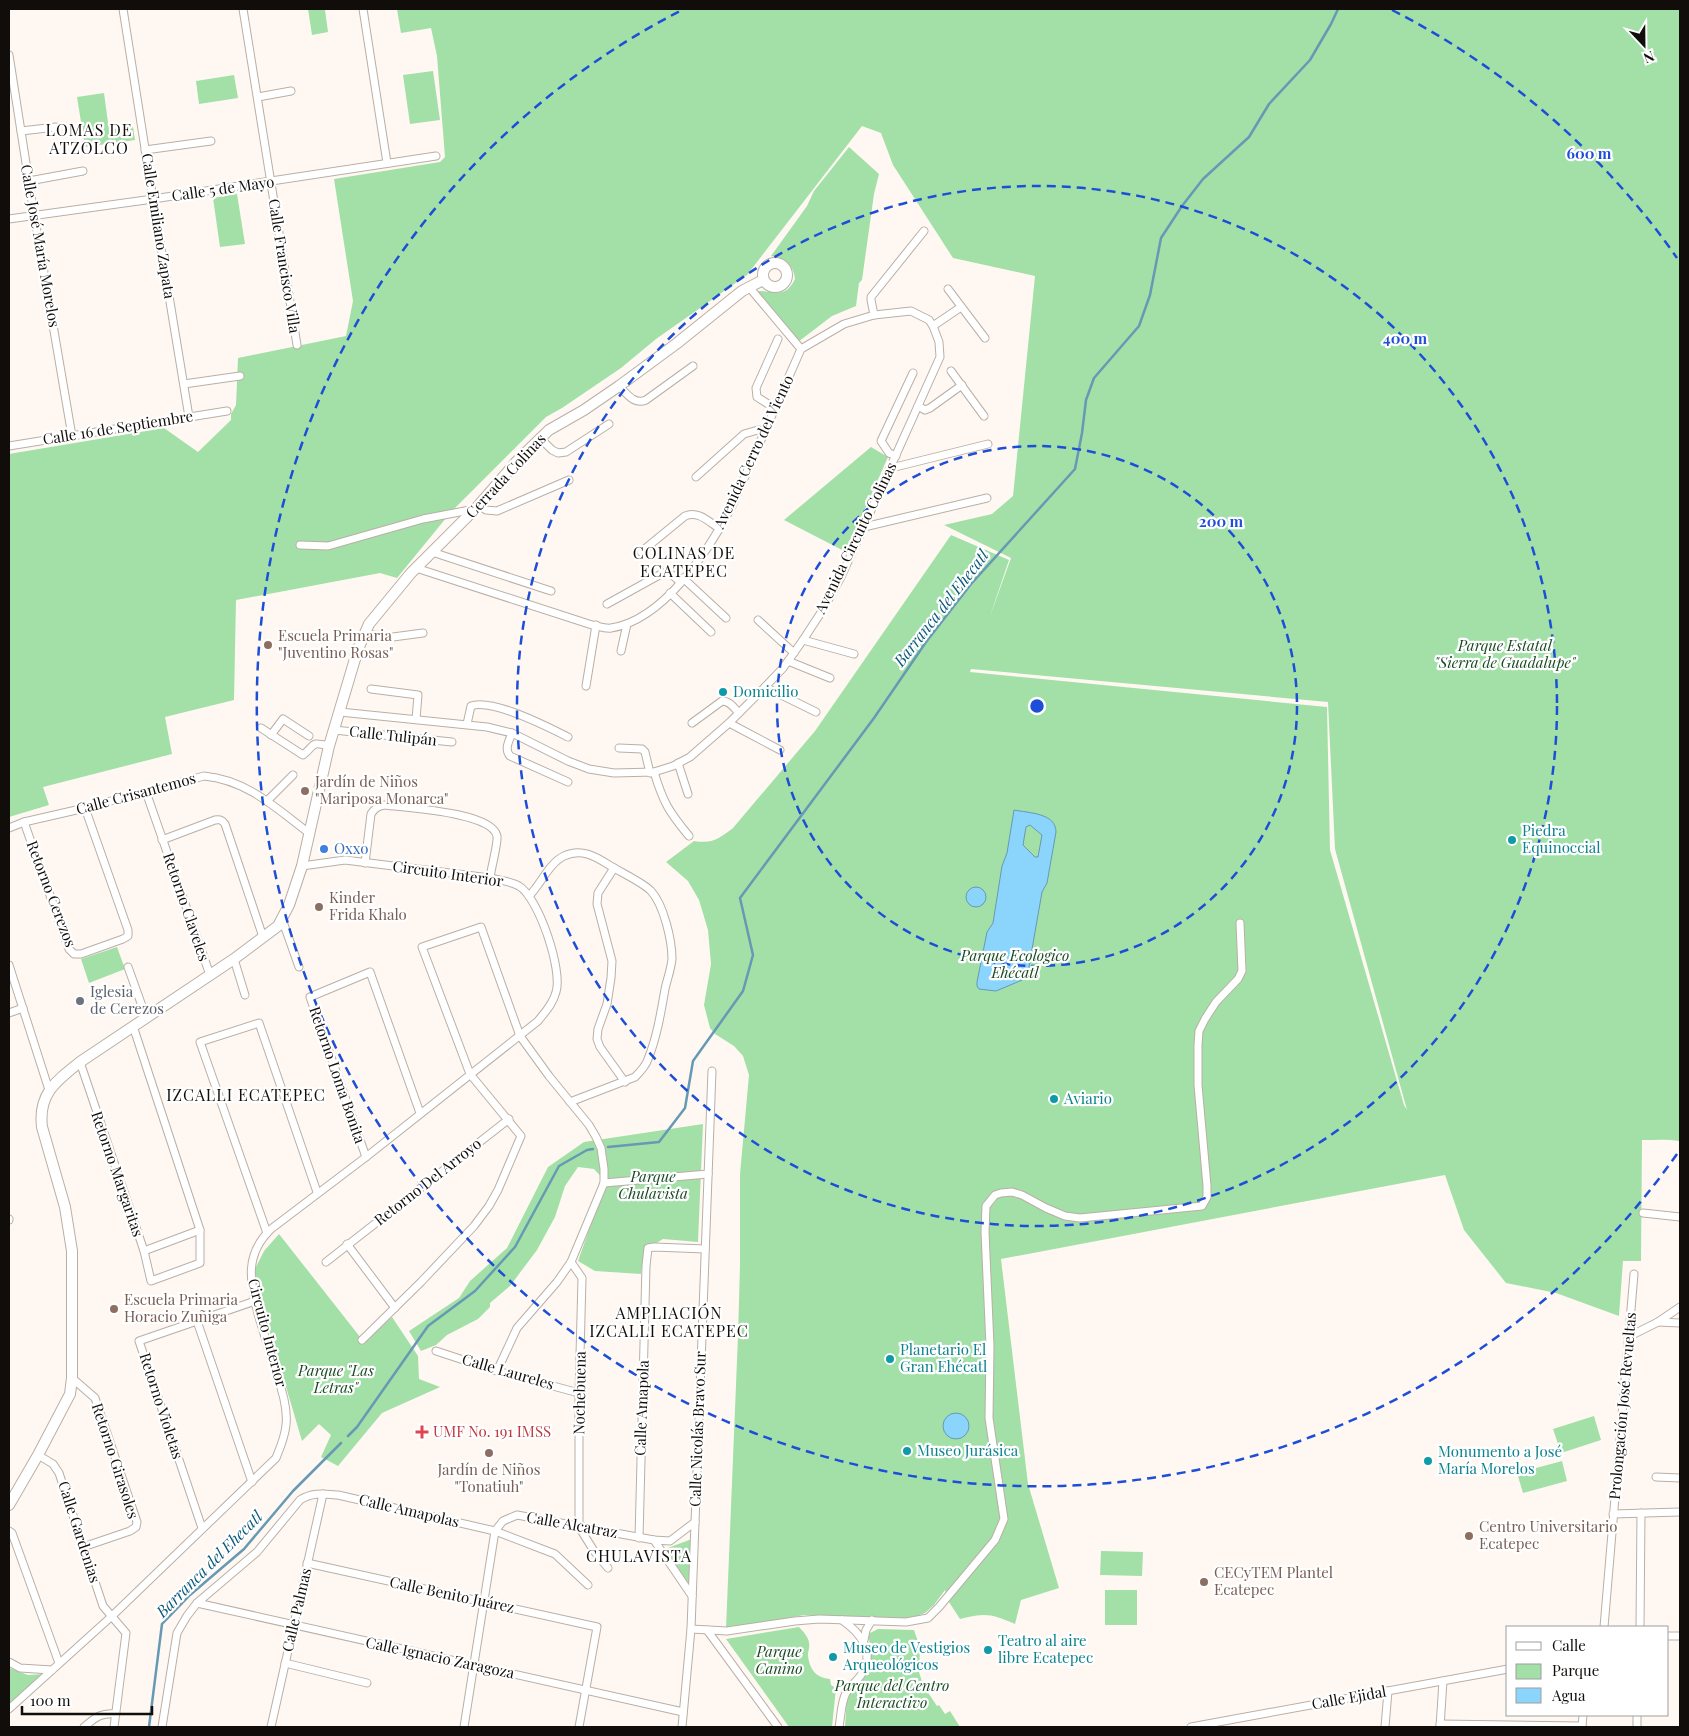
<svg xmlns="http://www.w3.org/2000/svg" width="1689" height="1736" font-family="'Playfair Display',serif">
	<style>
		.green { fill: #a2e0a7; fill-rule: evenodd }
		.water { fill: #8bd5fd; stroke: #6699b4; fill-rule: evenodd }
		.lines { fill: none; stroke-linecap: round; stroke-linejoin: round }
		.stream { stroke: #6699b4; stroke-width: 2.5 }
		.street-casing { stroke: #baafa5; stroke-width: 9 }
		.secondary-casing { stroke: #baafa5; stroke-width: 12 }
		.street { stroke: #fff; stroke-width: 7 }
		.secondary { stroke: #fff; stroke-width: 10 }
		.ring { fill: none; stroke: #1d4ed8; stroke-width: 2.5; stroke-dasharray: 9 6 }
		.education-dot { fill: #8d6e63; stroke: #fff; stroke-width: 2 }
		.culture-dot { fill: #0f9aa8; stroke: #fff; stroke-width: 2 }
		.shop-dot { fill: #3f7fe0; stroke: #fff; stroke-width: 2 }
		.worship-dot { fill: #6b7280; stroke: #fff; stroke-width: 2 }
		.health-dot { fill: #e0444e; stroke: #fff; stroke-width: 2 }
		.labels { text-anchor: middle; stroke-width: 4.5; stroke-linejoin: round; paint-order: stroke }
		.street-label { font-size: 15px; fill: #110d0a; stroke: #fff }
		.education-label { font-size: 15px; fill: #785e54; stroke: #fff; text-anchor: start }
		.park-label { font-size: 15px; font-style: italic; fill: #184a21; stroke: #fff }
		.culture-label { font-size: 15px; fill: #0d838f; stroke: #fff; text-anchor: start }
		.shop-label { font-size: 15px; fill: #366cbe; stroke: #fff; text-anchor: start }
		.worship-label { font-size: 15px; fill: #5b616d; stroke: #fff; text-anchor: start }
		.health-label { font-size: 15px; fill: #be3a42; stroke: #fff; text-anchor: start }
		.neighbourhood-label { font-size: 16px; letter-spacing: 1px; fill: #110d0a; stroke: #fff }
		.water-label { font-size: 16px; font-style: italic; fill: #09597a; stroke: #fff }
		.centre { fill: #1d4ed8; stroke: #fff; stroke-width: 2.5 }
		.ring-label { font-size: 15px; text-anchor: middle; font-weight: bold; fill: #1d4ed8; stroke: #fff; stroke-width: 4.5; stroke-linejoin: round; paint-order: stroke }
	</style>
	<rect width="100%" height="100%" fill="#fff8f2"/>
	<g class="green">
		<path d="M308 9H330L325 10 328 32 312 35Z"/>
		<path d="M397 9H1680V1141C1667 1139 1655 1140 1642 1140L1641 1261H1623L1619 1316 1556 1293 1506 1283 1464 1230 1445 1175 1001 1259 1028 1484 1059 1588 1021 1600 1015 1624C990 1613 986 1613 960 1619L949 1602 945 1590 934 1605 925 1613 915 1617 897 1619 804 1615 726 1629 738 1336 740 1265V1174L749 1075 743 1056 734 1046 715 1034 710 1028 704 1005 711 964 708 930 699 900 688 881 666 862 694 841C713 844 718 839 733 828L815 731 951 535 1009 560 989 619 1011 558 944 525 992 514 1013 496 1035 276 953 258 893 165 881 133 862 126 747 275 656 339 621 368 562 408 546 417 451 512 397 578 380 573 236 600 234 700 165 717 172 754 43 787 49 805 9 817V454L164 428 198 452 231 420V414L236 405 238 358 346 336 353 301 334 179 440 162 445 157 437 56 431 28 401 33ZM971 669 1328 702 1335 849 1407 1110 1404 1105 1330 850 1327 707 970 672Z"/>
		<path d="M433 71 440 120 410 124 403 75Z"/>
		<path d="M234 75 238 98 199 104 196 81Z"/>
		<path d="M104 93 109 130 133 127 135 140 85 147 77 97Z"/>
		<path d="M849 147 879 174 874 194 862 280 859 283 856 306 832 316 798 342 755 291C772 290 785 300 795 279 793 264 785 258 771 256L807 206 814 191Z"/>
		<path d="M237 194 245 244 220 247 213 198Z"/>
		<path d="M871 447 888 457 846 552 784 520Z"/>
		<path d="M117 947 125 969 89 983 81 959Z"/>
		<path d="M703 1124 698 1242 663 1239 644 1251 641 1274 595 1271 578 1261 606 1182 594 1169 578 1167 565 1186 555 1217 537 1250 510 1286 490 1303V1307L478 1319 447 1335 436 1345 421 1351 409 1331 459 1298 470 1281 507 1248 548 1167 584 1142Z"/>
		<path d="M279 1234 364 1342 392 1317 418 1356 419 1379 440 1387 382 1413 338 1466 321 1457 331 1435 319 1424 302 1441 256 1285 255 1269 264 1251Z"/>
		<path d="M1594 1416 1601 1440 1561 1453 1553 1429Z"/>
		<path d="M1562 1461 1567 1481 1523 1493 1517 1473Z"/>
		<path d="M692 1539 689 1584 665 1549Z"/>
		<path d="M1101 1551 1143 1552 1142 1576 1100 1575Z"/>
		<rect x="1105" y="1590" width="32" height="35"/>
		<path d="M799 1627C803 1631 809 1638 809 1643 810 1647 808 1651 808 1655 809 1669 816 1678 830 1679L831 1685 836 1688 832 1727H789L726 1639Z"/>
		<path d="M878 1629 914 1630 920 1647 919 1672 923 1685 937 1706 939 1705 945 1714 950 1711 960 1727H845L847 1696 864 1678 871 1664V1651L868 1634Z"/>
		<path d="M9 1668 28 1675 43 1674 9 1704Z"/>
	</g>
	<g class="water">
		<path d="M1014 810C1029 813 1056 813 1056 832L1047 883 1042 892 1027 978 996 991 979 989 977 986V982L987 932 993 923 1002 866 1007 853ZM1030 825 1042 835 1038 857H1035L1023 845 1026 827Z"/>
		<circle cx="976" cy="897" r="10"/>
		<circle cx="956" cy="1426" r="13"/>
	</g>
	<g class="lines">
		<g class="stream">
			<path d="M608 1147 659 1142 685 1108 693 1061 743 991 753 955 740 898 874 718 926 642 971 584 1075 469 1082 433 1086 400 1094 378 1139 326 1150 295 1161 238 1182 206 1203 179 1249 137 1269 104 1310 60 1331 24 1338 9"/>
			<path d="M348 1436 357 1427 428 1326 475 1291 515 1247 559 1166 587 1150 593 1149"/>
			<path d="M149 1727 162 1624 190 1595 244 1549 293 1491 341 1443"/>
		</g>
		<defs>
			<g id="street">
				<path d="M123 9 153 199 189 417"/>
				<path d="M243 9 297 345"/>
				<path d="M363 9 387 163"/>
				<path d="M9 55 34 214 72 436"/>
				<path d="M258 97 291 91"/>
				<path d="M21 131 56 127"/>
				<path d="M145 150 211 141"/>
				<path d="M29 181 83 171"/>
				<path d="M9 219 153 199 436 156"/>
				<path d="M749 287 801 349"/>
				<path d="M948 289 985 338"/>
				<path d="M874 315 871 300V297L924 231"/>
				<path d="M933 326 961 307"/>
				<path d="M951 371 984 416"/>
				<path d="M184 384 240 376"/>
				<path d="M619 386C627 394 634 405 646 400L693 366"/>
				<path d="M918 406 925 410 930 408 962 385"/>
				<path d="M776 409 757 397 756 388 778 339"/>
				<path d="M540 438 552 450 558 453 566 452 609 424"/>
				<path d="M9 446 227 411"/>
				<path d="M896 456 889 453 881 441 913 373"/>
				<path d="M891 468 988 444"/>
				<path d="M696 477 744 434 758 430 766 431"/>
				<path d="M479 505 486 510 497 511 569 480"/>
				<path d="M864 527 987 498"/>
				<path d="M300 545 328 546 423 519 475 509"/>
				<path d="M432 552 551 591"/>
				<path d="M641 552 685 516C698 510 709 522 720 529"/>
				<path d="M683 578 726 618"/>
				<path d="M670 593 711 632"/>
				<path d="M607 604 663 573H670L680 582"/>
				<path d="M758 620 794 653"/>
				<path d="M363 634 393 637 423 633"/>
				<path d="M803 640 854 654"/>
				<path d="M621 651 627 624"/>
				<path d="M788 661 830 678"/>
				<path d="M586 686 596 625"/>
				<path d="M765 687 816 712"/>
				<path d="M371 689 418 695 416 719"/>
				<path d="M340 712 487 727 512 733 568 761 589 769 614 773 654 772 673 766 690 757 729 723 765 687 783 668 803 640 822 611 841 577 940 357 939 342 933 326 929 320 911 311 874 315 844 324 801 349 732 506C709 550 664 620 611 628 605 629 598 626 592 625L416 568"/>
				<path d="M692 723 722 701C730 701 734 708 739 713"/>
				<path d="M729 723 780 750"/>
				<path d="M467 724 471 706C492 698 548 727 568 737"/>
				<path d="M261 728 303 755C316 745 309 741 329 746"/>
				<path d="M334 730 452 742"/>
				<path d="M512 733C509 741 504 749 510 756L568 782"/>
				<path d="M271 735 283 719 309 736"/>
				<path d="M619 748 642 749 645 752 650 773"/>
				<path d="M678 763 688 794"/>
				<path d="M654 772C663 802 669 812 689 836"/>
				<path d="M146 792 210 975"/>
				<path d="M267 801 293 775"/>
				<path d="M24 822 69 949 74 954H81L123 939 128 936V930L85 808"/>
				<path d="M9 828 24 822 85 808 204 776C247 780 276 808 309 833"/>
				<path d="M162 840 215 820C220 819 222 820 225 824L263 937"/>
				<path d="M365 863 371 814C375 808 378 806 385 805 406 808 492 812 497 836 498 844 491 868 490 878"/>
				<path d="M614 868 598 893 597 904 612 961 611 978 607 1004 598 1029 597 1039 600 1047 625 1082"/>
				<path d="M529 896C541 884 549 863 564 856 581 848 595 856 609 865 620 872 644 883 651 891 664 905 672 941 672 959 671 969 667 980 665 989 661 1012 657 1037 648 1059 646 1066 640 1072 635 1077L570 1102"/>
				<path d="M282 919 299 967"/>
				<path d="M234 959 245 995"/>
				<path d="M9 965 49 1090"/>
				<path d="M128 967 146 1017"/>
				<path d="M9 1013 23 1008"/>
				<path d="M80 1062 144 1251 151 1281 200 1263V1230L133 1026"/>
				<path d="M366 1157 310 997 370 972 420 1113"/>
				<path d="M604 1183 708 1174"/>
				<path d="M1643 1213 1680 1217"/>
				<path d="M9 1219V1220"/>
				<path d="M267 1233 200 1042 259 1023 317 1192"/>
				<path d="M347 1244 395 1308"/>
				<path d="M144 1251 200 1230"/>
				<path d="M326 1262 509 1119"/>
				<path d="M571 1262 582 1278 579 1393V1527L594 1551 608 1568"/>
				<path d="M197 1321 252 1482"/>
				<path d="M1658 1322 1680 1323"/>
				<path d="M1628 1337 1658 1322 1680 1307"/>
				<path d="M362 1340 421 1282 474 1226 489 1206 498 1190 521 1136 470 1074 422 947 481 927 520 1036 549 1076 589 1125 596 1137 601 1148 604 1169V1183L571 1262 557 1282 517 1328 497 1371"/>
				<path d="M436 1351 497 1371 579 1393"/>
				<path d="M72 1378 95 1398 137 1522 136 1527 130 1531 83 1547"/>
				<path d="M38 1455 53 1464 59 1473 103 1606 126 1633 114 1727"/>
				<path d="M1656 1477 1680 1478"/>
				<path d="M1613 1514 1680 1512"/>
				<path d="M202 1528 139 1341 255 1301"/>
				<path d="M9 1531 12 1533 59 1663"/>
				<path d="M495 1531 503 1521 517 1515 654 1540 670 1541 695 1522"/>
				<path d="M639 1538 646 1266 648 1248 654 1247 705 1249"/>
				<path d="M654 1540 692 1596"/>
				<path d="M307 1563 597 1627 579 1727"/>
				<path d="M197 1603 683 1712"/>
				<path d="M1604 1627 1634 1274"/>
				<path d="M1640 1627 1641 1513"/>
				<path d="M691 1629 727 1631 795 1621 819 1619 906 1622 928 1618 939 1607 995 1540 1004 1519 989 1418 990 1346 985 1232 986 1206 995 1195 1001 1193 1012 1192 1022 1195 1046 1208 1065 1216 1080 1218 1202 1206 1207 1197V1186L1198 1085V1045L1199 1031 1205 1019 1216 1002 1238 979 1242 971 1240 923"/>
				<path d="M707 1630 778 1727"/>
				<path d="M1668 1636H1680"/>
				<path d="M864 1640 866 1630 872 1620"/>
				<path d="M9 1662 20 1668 52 1670"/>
				<path d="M285 1663 367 1683"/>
				<path d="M9 1709 112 1616 276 1458C280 1448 285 1437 286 1425 288 1408 282 1389 276 1373 270 1353 264 1334 258 1314 250 1282 244 1255 271 1229L366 1157 538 1021C545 1012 553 1004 556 992 563 971 539 898 519 886 510 881 500 880 490 878L345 860 302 866"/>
				<path d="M1440 1724 1582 1726"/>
				<path d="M84 1727C95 1718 101 1712 116 1714"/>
				<path d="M162 1727 177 1633 187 1616 197 1603 257 1552 300 1500C312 1492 324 1494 338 1495L495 1531 555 1554 588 1585"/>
				<path d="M271 1727 323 1494"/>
				<path d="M464 1727 495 1531"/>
				<path d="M682 1727 691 1629 712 1071"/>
				<path d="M839 1727C841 1717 841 1702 846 1693 850 1686 856 1682 861 1675 876 1653 861 1633 842 1620"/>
				<path d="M1191 1727 1508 1669"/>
				<path d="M1385 1727 1388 1691"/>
				<path d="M1440 1727 1443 1681"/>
				<path d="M1582 1727 1583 1715"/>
				<path d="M1637 1727V1715"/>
			</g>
			<g id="secondary">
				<circle cx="775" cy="275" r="12"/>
				<path d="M9 1505 38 1455 70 1394 72 1378V1251L65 1207 42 1127C38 1094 56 1081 80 1062L234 959 278 926 289 905 302 866 329 746 358 649 369 624 411 573 479 505 517 461 549 430 584 410 619 386 676 344 742 291 763 280"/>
			</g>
		</defs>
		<use href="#street" class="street-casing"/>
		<use href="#secondary" class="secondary-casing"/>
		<use href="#street" class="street"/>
		<use href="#secondary" class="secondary"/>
	</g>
	<g class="ring">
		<circle cx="1037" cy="706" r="260"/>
		<circle cx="1037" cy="706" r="520"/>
		<path d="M1677 1154A781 781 0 1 1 682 10M1392 10A781 781 0 0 1 1677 258"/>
	</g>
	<g class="education-dot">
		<circle cx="268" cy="645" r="5"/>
		<circle cx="305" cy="791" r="5"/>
		<circle cx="319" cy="907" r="5"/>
		<circle cx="114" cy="1309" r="5"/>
		<circle cx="489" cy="1453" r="5"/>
		<circle cx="1469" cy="1536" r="5"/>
		<circle cx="1204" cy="1582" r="5"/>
	</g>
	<g class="culture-dot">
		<circle cx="723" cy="692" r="5"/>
		<circle cx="1512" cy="840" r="5"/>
		<circle cx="1054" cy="1099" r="5"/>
		<circle cx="890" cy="1359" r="5"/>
		<circle cx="907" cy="1451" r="5"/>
		<circle cx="1428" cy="1461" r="5"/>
		<circle cx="988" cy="1650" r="5"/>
		<circle cx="833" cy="1657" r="5"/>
	</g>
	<circle class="shop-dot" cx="324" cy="849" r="5"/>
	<circle class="worship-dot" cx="80" cy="1001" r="5"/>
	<path class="health-dot" d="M419.5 1424.5h5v5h5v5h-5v5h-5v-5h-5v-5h5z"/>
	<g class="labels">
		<g class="street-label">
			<text transform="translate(223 189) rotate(-8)" y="5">Calle 5 de Mayo</text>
			<text transform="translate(158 226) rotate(81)" y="5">Calle Emiliano Zapata</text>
			<text transform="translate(40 246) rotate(80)" y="5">Calle José María Morelos</text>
			<text transform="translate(284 266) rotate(81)" y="5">Calle Francisco Villa</text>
			<text transform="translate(118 428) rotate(-9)" y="5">Calle 16 de Septiembre</text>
			<text transform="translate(754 452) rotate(-65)" y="5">Avenida Cerro del Viento</text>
			<text transform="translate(506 476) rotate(-47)" y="5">Cerrada Colinas</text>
			<text transform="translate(856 538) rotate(-64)" y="5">Avenida Circuito Colinas</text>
			<text transform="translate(393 736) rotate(6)" y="5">Calle Tulipán</text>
			<text transform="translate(136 794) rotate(-15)" y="5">Calle Crisantemos</text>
			<text transform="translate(448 874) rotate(8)" y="5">Circuito Interior</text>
			<text transform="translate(51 894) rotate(69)" y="5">Retorno Cerezos</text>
			<text transform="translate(186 907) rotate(71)" y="5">Retorno Claveles</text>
			<text transform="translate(337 1075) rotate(71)" y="5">Retorno Loma Bonita</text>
			<text transform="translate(117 1174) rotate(71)" y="5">Retorno Margaritas</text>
			<text transform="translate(428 1182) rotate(-38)" y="5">Retorno Del Arroyo</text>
			<text transform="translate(267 1333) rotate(75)" y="5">Circuito Interior</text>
			<text transform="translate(508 1372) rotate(16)" y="5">Calle Laureles</text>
			<text transform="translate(580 1393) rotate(-89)" y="5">Nochebuena</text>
			<text transform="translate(161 1406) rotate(72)" y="5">Retorno Violetas</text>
			<text transform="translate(1623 1406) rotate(-85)" y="5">Prolongación José Revueltas</text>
			<text transform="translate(642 1408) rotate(-88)" y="5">Calle Amapola</text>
			<text transform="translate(698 1429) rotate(-88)" y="5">Calle Nicolás Bravo Sur</text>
			<text transform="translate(115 1461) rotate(72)" y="5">Retorno Girasoles</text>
			<text transform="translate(409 1511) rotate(13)" y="5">Calle Amapolas</text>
			<text transform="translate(572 1525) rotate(10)" y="5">Calle Alcatraz</text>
			<text transform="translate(79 1532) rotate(72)" y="5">Calle Gardenias</text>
			<text transform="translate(452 1595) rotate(12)" y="5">Calle Benito Juárez</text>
			<text transform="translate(297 1610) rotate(-77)" y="5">Calle Palmas</text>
			<text transform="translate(440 1658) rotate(12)" y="5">Calle Ignacio Zaragoza</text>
			<text transform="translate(1349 1698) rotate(-10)" y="5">Calle Ejidal</text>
		</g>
		<g class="education-label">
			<text x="278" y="641">Escuela Primaria<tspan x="278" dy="17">"Juventino Rosas"</tspan></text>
			<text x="315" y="787">Jardín de Niños<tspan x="315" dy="17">"Mariposa Monarca"</tspan></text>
			<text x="329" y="903">Kinder<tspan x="329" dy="17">Frida Khalo</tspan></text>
			<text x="124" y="1305">Escuela Primaria<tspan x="124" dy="17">Horacio Zuñiga</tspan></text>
			<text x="489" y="1475" text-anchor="middle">Jardín de Niños<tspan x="489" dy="17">"Tonatiuh"</tspan></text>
			<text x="1479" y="1532">Centro Universitario<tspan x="1479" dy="17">Ecatepec</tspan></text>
			<text x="1214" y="1578">CECyTEM Plantel<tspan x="1214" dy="17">Ecatepec</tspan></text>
		</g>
		<g class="park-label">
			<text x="1505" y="651">Parque Estatal<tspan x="1505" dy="17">"Sierra de Guadalupe"</tspan></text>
			<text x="1015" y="961">Parque Ecologico<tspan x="1015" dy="17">Ehécatl</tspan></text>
			<text x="653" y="1182">Parque<tspan x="653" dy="17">Chulavista</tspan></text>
			<text x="336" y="1376">Parque "Las<tspan x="336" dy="17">Letras"</tspan></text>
			<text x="779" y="1657">Parque<tspan x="779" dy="17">Canino</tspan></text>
			<text x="892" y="1691">Parque del Centro<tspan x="892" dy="17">Interactivo</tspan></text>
		</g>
		<g class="culture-label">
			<text x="733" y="697">Domicilio</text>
			<text x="1522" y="836">Piedra<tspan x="1522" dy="17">Equinoccial</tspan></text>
			<text x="1064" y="1104">Aviario</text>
			<text x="900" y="1355">Planetario El<tspan x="900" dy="17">Gran Ehécatl</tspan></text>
			<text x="917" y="1456">Museo Jurásica</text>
			<text x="1438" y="1457">Monumento a José<tspan x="1438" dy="17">María Morelos</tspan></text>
			<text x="998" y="1646">Teatro al aire<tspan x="998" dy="17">libre Ecatepec</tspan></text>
			<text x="843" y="1653">Museo de Vestigios<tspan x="843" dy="17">Arqueológicos</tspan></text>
		</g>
		<g class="shop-label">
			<text x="334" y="854">Oxxo</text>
		</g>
		<g class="worship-label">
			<text x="90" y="997">Iglesia<tspan x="90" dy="17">de Cerezos</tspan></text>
		</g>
		<g class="health-label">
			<text x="433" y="1437">UMF No. 191 IMSS</text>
		</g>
		<g class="neighbourhood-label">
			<text x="89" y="136">LOMAS DE<tspan x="89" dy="18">ATZOLCO</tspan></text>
			<text x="684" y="559">COLINAS DE<tspan x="684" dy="18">ECATEPEC</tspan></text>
			<text x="246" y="1101">IZCALLI ECATEPEC</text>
			<text x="669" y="1319">AMPLIACIÓN<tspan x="669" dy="18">IZCALLI ECATEPEC</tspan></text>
			<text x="639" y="1562">CHULAVISTA</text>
		</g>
		<g class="water-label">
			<text transform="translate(941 608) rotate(-52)" y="6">Barranca del Ehecatl</text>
			<text transform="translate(209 1564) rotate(-45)" y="6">Barranca del Ehecatl</text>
		</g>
	</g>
	<circle cx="1037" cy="706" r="8" class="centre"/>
	<g class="ring-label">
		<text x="1589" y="159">600 m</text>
		<text x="1405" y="344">400 m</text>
		<text x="1221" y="527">200 m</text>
	</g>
	<rect width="1689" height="1736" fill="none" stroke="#110d0a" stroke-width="20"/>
	<rect x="1506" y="1626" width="162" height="90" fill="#ffffff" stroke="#a09e9d"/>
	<rect x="1516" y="1642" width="25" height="8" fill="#ffffff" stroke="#a09e9d"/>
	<text x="1552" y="1651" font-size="15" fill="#110d0a">Calle</text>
	<rect x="1516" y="1664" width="25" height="15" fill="#a2e0a7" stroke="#a09e9d"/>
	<text x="1552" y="1676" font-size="15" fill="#110d0a">Parque</text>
	<rect x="1516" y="1688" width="25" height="15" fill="#8bd5fd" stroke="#a09e9d"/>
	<text x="1552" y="1701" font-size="15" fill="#110d0a">Agua</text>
	<g transform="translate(1644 45) rotate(158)" stroke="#ffffff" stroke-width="4" paint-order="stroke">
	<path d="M0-4L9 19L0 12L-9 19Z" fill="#110d0a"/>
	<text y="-8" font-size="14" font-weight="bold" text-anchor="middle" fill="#110d0a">N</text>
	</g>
	<path d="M22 1706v8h130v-8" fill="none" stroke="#110d0a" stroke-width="2.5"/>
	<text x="30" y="1706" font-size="15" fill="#110d0a" stroke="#ffffff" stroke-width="4" paint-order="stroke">100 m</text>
</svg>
